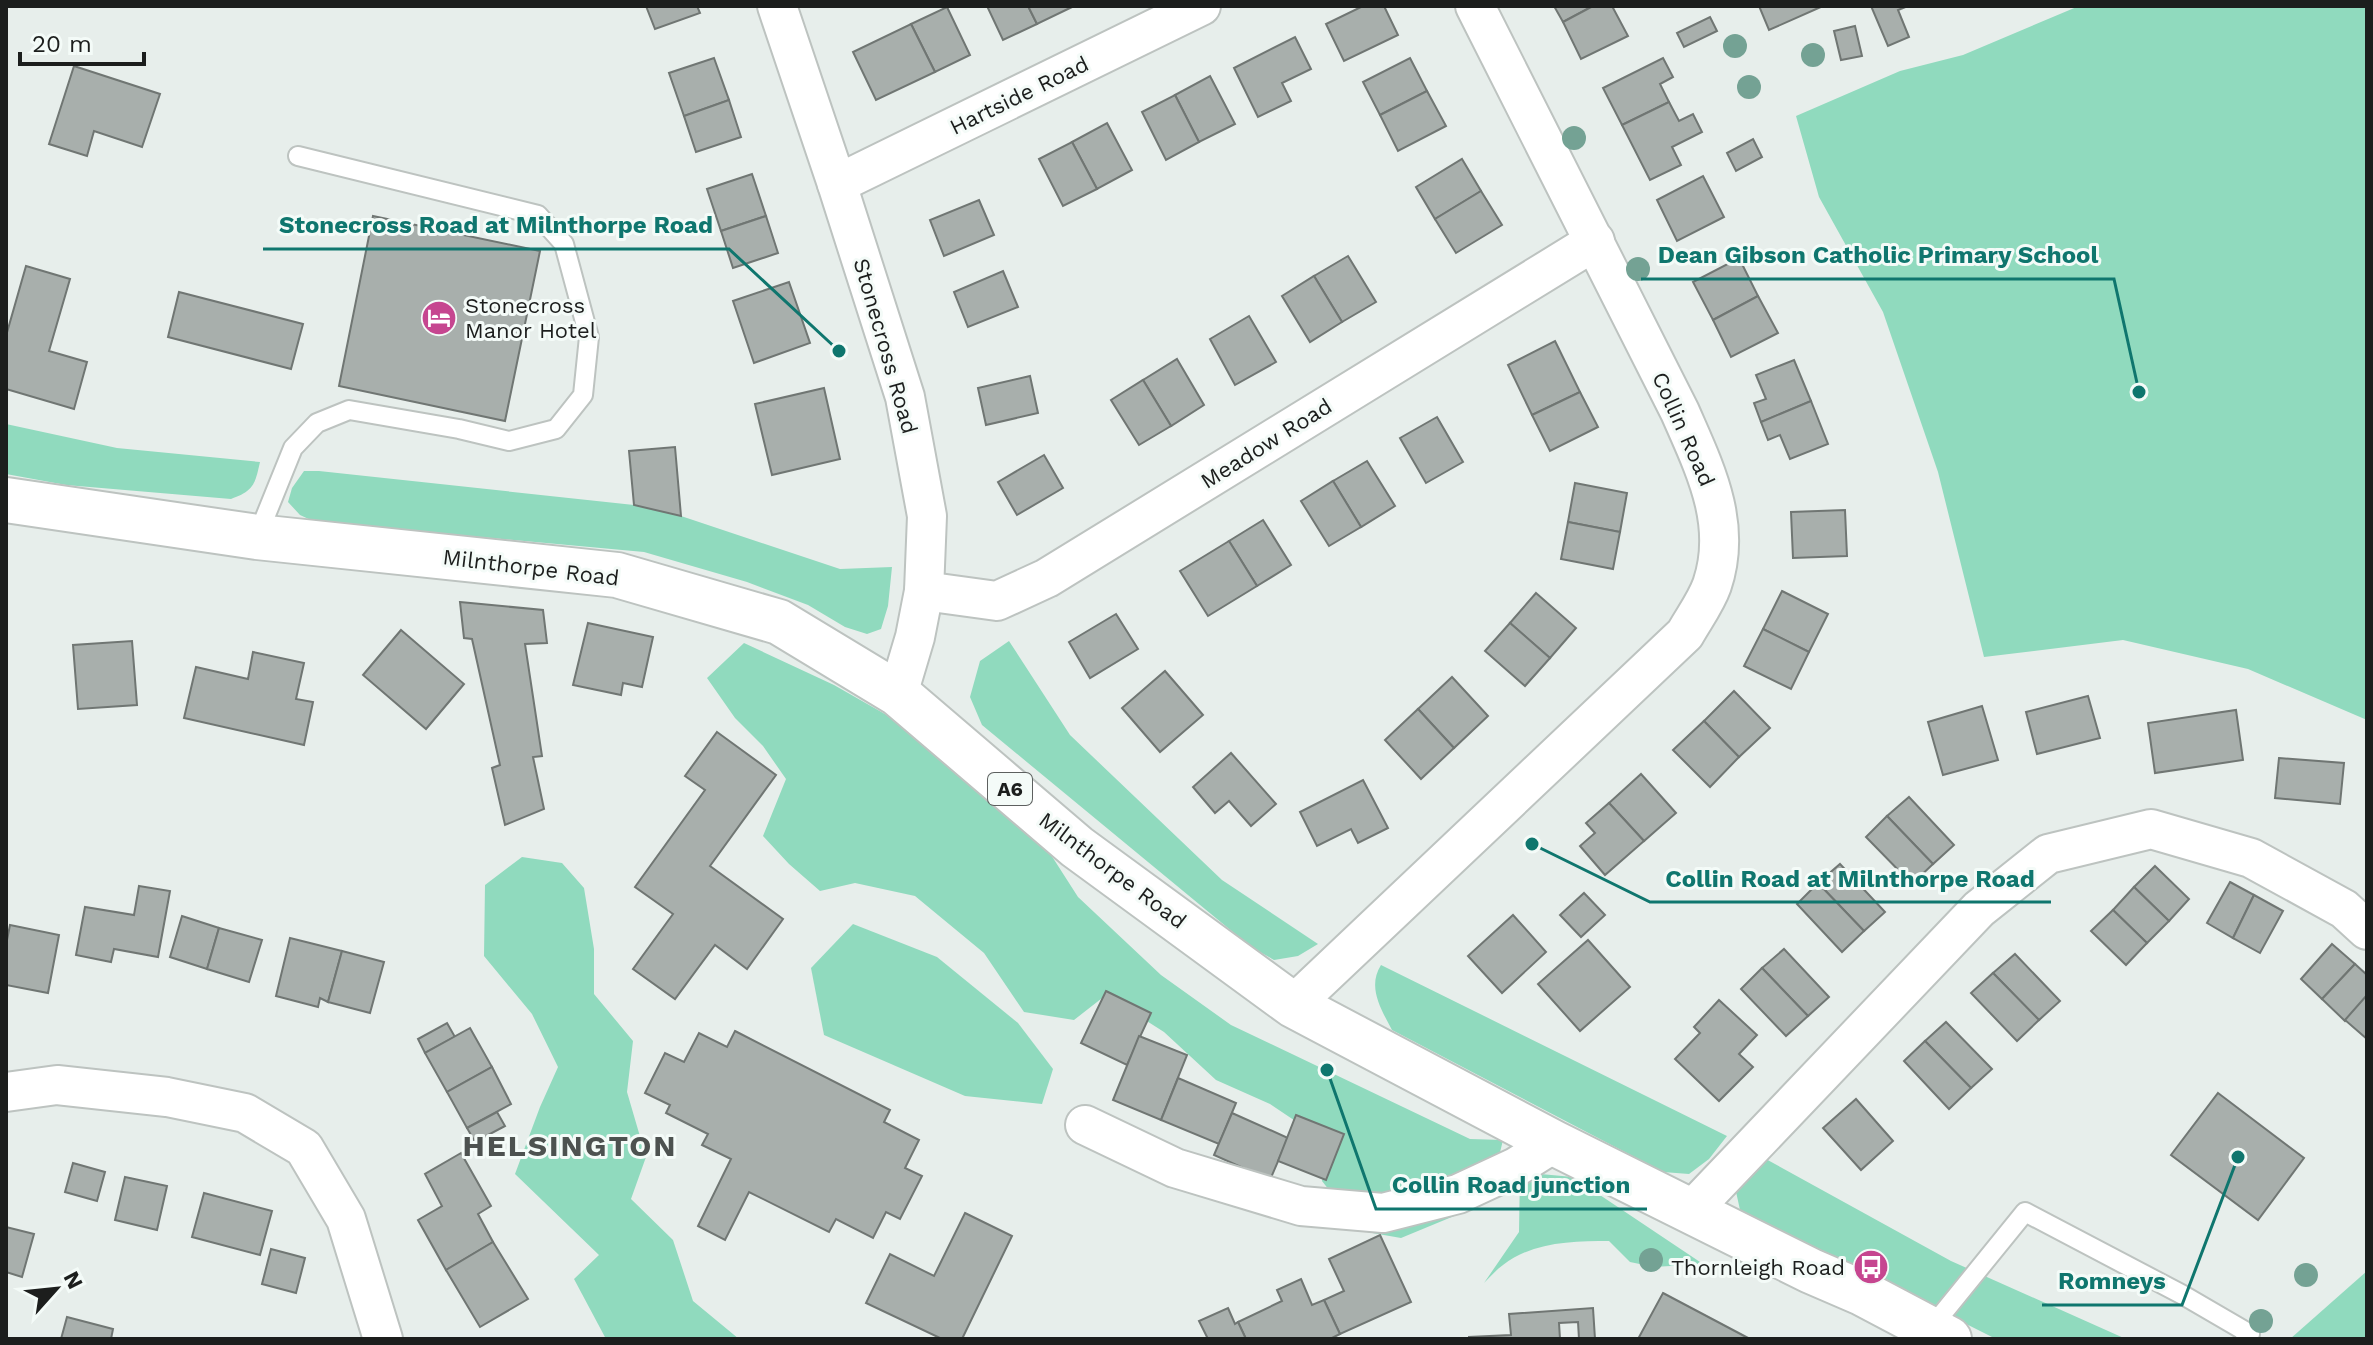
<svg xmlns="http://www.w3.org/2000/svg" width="2373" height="1345" font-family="'Work Sans',sans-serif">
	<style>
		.green { fill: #90dabe }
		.building { fill: #a8afac; stroke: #707673; stroke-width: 2 }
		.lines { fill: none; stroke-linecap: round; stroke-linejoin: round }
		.lane-casing { stroke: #bdc3c0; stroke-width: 22 }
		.street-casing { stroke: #bdc3c0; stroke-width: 42 }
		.highway-casing { stroke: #bdc3c0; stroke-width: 48 }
		.lane { stroke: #fff; stroke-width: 18 }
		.street { stroke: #fff; stroke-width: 38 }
		.highway { stroke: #fff; stroke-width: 44 }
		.tree { fill: #74a294 }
		.labels { text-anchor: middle; stroke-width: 6; stroke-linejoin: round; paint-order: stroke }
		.shield { fill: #f4fbf8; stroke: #5d605f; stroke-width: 2 }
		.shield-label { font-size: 20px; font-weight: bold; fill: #1c1e1d }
		.street-label { font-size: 22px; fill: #1c1e1d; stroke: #f4fbf8 }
		.poi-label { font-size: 22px; fill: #1c1e1d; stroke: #f4fbf8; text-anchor: start }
		.district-label { font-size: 30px; font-weight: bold; letter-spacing: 2px; fill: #4d5250; stroke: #f4fbf8 }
		.leader { fill: none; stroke: #0f766e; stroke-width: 3 }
		.callout-dot { fill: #0f766e; stroke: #f4fbf8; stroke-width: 3 }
		.callout-label { font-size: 24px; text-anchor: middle; font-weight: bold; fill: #0f766e; stroke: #f4fbf8; stroke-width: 6; stroke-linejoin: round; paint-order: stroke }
	</style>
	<rect width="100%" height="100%" fill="#e7eeeb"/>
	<g class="green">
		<path d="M2079 6H2367V720L2248 669 2123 640 1984 657 1938 472 1883 312 1819 197 1796 116 1900 71 1963 55Z"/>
		<path d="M6 424 117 448 260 462C255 484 254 491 231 499L66 485 6 474Z"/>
		<path d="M304 471H319L634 505 681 516 840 569 892 567 888 606 881 629 867 634 845 627 808 605 747 582 644 552 315 522 300 515 288 502 292 488Z"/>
		<path d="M1009 641 1070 735 1222 880 1318 944 1298 956 1274 960 1251 947 982 725 970 697 980 661Z"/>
		<path d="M744 643 834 685 927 738 1028 819 1078 897 1161 975 1231 1025 1470 1139 1503 1140 1488 1202 1401 1238 1361 1231 1322 1181 1328 1143 1270 1104 1216 1080 1164 1032 1106 995 1074 1020 1024 1012 984 953 915 896 855 883 820 891 789 864 763 836 786 779 763 746 735 718 707 678Z"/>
		<path d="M522 857 562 863 584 888 594 949V994L633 1041 627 1092 646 1157 631 1199 673 1240 693 1301 739 1339H606L574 1279 599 1255 515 1174 540 1107 558 1067 532 1014 484 956 485 885Z"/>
		<path d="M853 924 937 957 1018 1023 1053 1069 1042 1104 965 1096 824 1035 811 968Z"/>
		<path d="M1381 965 1727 1136 1709 1159 1689 1174 1663 1172 1392 1030C1381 1009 1367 987 1381 965Z"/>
		<path d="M1764 1158 1951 1261 2126 1339H1996L1740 1210 1735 1187Z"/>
		<path d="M1520 1172 1573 1177 1703 1264 1654 1267 1630 1262 1609 1241C1573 1241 1532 1242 1503 1265 1496 1270 1490 1277 1484 1283L1519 1232Z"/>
		<path d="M2367 1271V1339H2290Z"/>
	</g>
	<g class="building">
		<path d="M646 6H697L700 13 655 29Z"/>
		<path d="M987 6H1028L1037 24 1003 40Z"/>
		<path d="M1028 6H1072V7L1037 24Z"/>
		<path d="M1363 6H1384L1398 35 1344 61 1326 24Z"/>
		<path d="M1554 6H1593L1563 22Z"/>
		<path d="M1593 6H1612L1628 36 1581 59 1563 22Z"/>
		<path d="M1759 6H1823L1769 30Z"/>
		<path d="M1871 6H1908L1898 10 1909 37 1888 46Z"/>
		<path d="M947 7 970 55 935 72 911 24Z"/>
		<path d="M1710 17 1717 31 1684 47 1677 33Z"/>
		<path d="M911 24 935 72 876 100 853 52Z"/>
		<path d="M1855 26 1862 56 1841 60 1834 31Z"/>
		<path d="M1295 37 1311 69 1282 83 1291 101 1258 117 1234 68Z"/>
		<path d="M714 58 729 100 684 116 669 73Z"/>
		<path d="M1410 58 1427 91 1380 115 1363 82Z"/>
		<path d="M1663 58 1673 77 1660 84 1669 102 1622 125 1603 88Z"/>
		<path d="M74 66 160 94 142 147 94 131 87 156 49 144Z"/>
		<path d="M1210 76 1235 124 1199 142 1175 95Z"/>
		<path d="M1427 91 1446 126 1398 151 1380 115Z"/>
		<path d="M1175 95 1199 142 1166 160 1142 112Z"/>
		<path d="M729 100 741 137 696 152 684 116Z"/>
		<path d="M1669 102 1679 121 1693 114 1702 132 1672 147 1681 165 1650 180 1622 125Z"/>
		<path d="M1107 123 1132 170 1097 189 1072 142Z"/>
		<path d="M1753 139 1762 157 1736 171 1727 153Z"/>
		<path d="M1072 142 1097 189 1063 206 1039 159Z"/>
		<path d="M1462 159 1481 191 1435 219 1416 187Z"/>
		<path d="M752 174 766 216 721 231 707 189Z"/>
		<path d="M1703 176 1724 217 1677 241 1657 200Z"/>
		<path d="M1481 191 1502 225 1456 253 1435 219Z"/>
		<path d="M979 200 994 235 944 256 930 220Z"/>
		<path d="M373 216 540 251 505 421 339 386Z"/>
		<path d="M766 216 778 253 733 268 721 231Z"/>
		<path d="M1348 256 1376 302 1342 322 1314 276Z"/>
		<path d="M1739 258 1758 296 1713 320 1693 282Z"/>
		<path d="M26 266 70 279 49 351 87 362 74 409 6 389V336Z"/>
		<path d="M1003 271 1018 307 968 327 954 292Z"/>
		<path d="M1314 276 1342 322 1310 342 1282 296Z"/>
		<path d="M789 282 810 343 754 363 733 301Z"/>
		<path d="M179 292 303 324 291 369 168 337Z"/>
		<path d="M1758 296 1778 333 1731 357 1713 320Z"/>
		<path d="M1249 316 1276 362 1235 385 1210 339Z"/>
		<path d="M1555 341 1580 392 1532 415 1508 365Z"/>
		<path d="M1177 359 1204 405 1171 426 1143 380Z"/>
		<path d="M1794 360 1811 401 1761 422 1754 403 1766 399 1756 375Z"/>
		<path d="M1030 376 1038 413 986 425 978 388Z"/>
		<path d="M1143 380 1171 426 1139 445 1111 400Z"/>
		<path d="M824 388 840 459 772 475 755 404Z"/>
		<path d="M1580 392 1598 427 1550 451 1532 415Z"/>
		<path d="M1811 401 1828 444 1790 459 1780 435 1768 440 1761 422Z"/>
		<path d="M1437 417 1463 462 1426 483 1400 438Z"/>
		<path d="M675 447 681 516 634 505 629 451Z"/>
		<path d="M1044 455 1063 488 1017 515 998 482Z"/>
		<path d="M1367 461 1395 506 1361 527 1333 481Z"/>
		<path d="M1333 481 1361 527 1329 546 1301 501Z"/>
		<path d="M1575 483 1627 493 1620 532 1568 522Z"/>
		<path d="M1845 510 1847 556 1793 558 1791 512Z"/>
		<path d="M1263 520 1291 565 1257 586 1229 541Z"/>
		<path d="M1568 522 1620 532 1613 569 1561 559Z"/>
		<path d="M1229 541 1257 586 1208 616 1180 571Z"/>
		<path d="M1782 591 1828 614 1809 652 1763 629Z"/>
		<path d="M1536 593 1576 628 1550 658 1510 623Z"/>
		<path d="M460 602 543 610 547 643 525 644 542 756 533 757 544 809 505 825 492 768 500 765 472 639 464 638Z"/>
		<path d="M1116 614 1138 649 1090 678 1069 642Z"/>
		<path d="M588 623 653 637 642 687 623 683 621 695 573 685Z"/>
		<path d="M1510 623 1550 658 1525 686 1485 651Z"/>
		<path d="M1763 629 1809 652 1791 689 1744 666Z"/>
		<path d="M401 630 464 684 426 729 363 675Z"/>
		<path d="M132 641 137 705 78 709 73 645Z"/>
		<path d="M253 652 304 663 296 699 313 702 304 745 184 718 196 667 248 679Z"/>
		<path d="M1165 671 1203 715 1160 752 1122 708Z"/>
		<path d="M1452 677 1488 716 1454 748 1418 709Z"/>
		<path d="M1734 691 1770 728 1739 757 1704 721Z"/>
		<path d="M2088 696 2100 738 2037 754 2026 712Z"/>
		<path d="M1982 706 1998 760 1943 775 1928 722Z"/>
		<path d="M1418 709 1454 748 1421 779 1385 740Z"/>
		<path d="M2236 710 2243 760 2155 773 2148 723Z"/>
		<path d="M1704 721 1739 757 1710 787 1673 750Z"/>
		<path d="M717 732 776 775 710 866 783 919 747 969 715 945 675 999 633 969 673 914 635 887 705 790 685 776Z"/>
		<path d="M1231 753 1276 804 1251 826 1229 801 1215 813 1193 787Z"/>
		<path d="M2279 758 2344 763 2340 804 2275 798Z"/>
		<path d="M1641 774 1676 813 1644 841 1609 803Z"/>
		<path d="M1363 780 1388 828 1358 843 1351 829 1317 846 1300 812Z"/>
		<path d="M1909 797 1954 845 1933 864 1887 816Z"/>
		<path d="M1609 803 1644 841 1605 875 1580 846 1595 833 1586 823Z"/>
		<path d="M1887 816 1933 864 1912 884 1866 837Z"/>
		<path d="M1840 864 1885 912 1864 931 1818 883Z"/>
		<path d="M2155 866 2189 899 2169 921 2134 887Z"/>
		<path d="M2230 882 2254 895 2233 938 2207 923Z"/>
		<path d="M1818 883 1864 931 1842 952 1797 904Z"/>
		<path d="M139 886 170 891 158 957 114 949 111 962 76 955 85 907 134 915Z"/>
		<path d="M2134 887 2169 921 2147 943 2113 910Z"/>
		<path d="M1584 893 1605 915 1581 937 1560 915Z"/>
		<path d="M2254 895 2283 911 2260 953 2233 938Z"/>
		<path d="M2113 910 2147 943 2126 965 2091 931Z"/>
		<path d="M1513 915 1546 952 1502 993 1468 956Z"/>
		<path d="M182 916 219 928 207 969 170 957Z"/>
		<path d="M10 925 59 935 48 993 6 985V945Z"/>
		<path d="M219 928 262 940 249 982 207 969Z"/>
		<path d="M290 938 342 951 328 1002 320 998 318 1007 276 996Z"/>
		<path d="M1588 940 1630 987 1580 1031 1538 984Z"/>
		<path d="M2332 944 2355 964 2322 999 2301 979Z"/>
		<path d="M1784 949 1829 997 1808 1016 1762 968Z"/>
		<path d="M342 951 384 962 370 1013 328 1002Z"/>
		<path d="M2015 954 2060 1001 2039 1020 1993 973Z"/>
		<path d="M2355 964 2367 975V997L2345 1021 2322 999Z"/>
		<path d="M1762 968 1808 1016 1786 1036 1741 989Z"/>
		<path d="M1993 973 2039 1020 2017 1041 1971 993Z"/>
		<path d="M1106 991 1151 1013 1127 1065 1081 1043Z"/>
		<path d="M2367 995V1039L2345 1020Z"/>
		<path d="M1719 1000 1757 1035 1739 1054 1753 1067 1719 1101 1675 1059 1700 1033 1694 1027Z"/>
		<path d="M1946 1022 1992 1069 1971 1088 1925 1041Z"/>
		<path d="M447 1023 455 1037 425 1053 418 1039Z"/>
		<path d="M470 1028 492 1067 447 1092 425 1053Z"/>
		<path d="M735 1031 890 1110 884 1122 919 1140 905 1168 922 1176 900 1219 886 1212 873 1238 836 1219 829 1232 749 1192 725 1240 698 1226 731 1159 702 1145 708 1134 666 1113 670 1105 645 1093 665 1053 684 1062 699 1033 727 1047Z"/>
		<path d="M1139 1036 1187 1055 1161 1120 1113 1100Z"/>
		<path d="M1925 1041 1971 1088 1949 1109 1904 1061Z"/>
		<path d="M492 1067 511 1104 467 1128 447 1092Z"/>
		<path d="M1178 1078 1236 1103 1219 1144 1161 1120Z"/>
		<path d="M2218 1093 2304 1158 2258 1220 2171 1155Z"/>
		<path d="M1856 1099 1893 1141 1861 1170 1823 1128Z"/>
		<path d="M497 1112 505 1126 475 1142 467 1128Z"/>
		<path d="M1232 1113 1288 1138 1270 1180 1214 1155Z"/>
		<path d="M1296 1115 1344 1134 1326 1180 1278 1161Z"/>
		<path d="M461 1153 491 1206 478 1214 493 1242 446 1270 418 1220 442 1206 425 1174Z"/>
		<path d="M73 1163 105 1172 97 1201 65 1192Z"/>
		<path d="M125 1177 167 1186 157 1230 115 1220Z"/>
		<path d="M204 1193 272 1211 260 1255 192 1237Z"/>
		<path d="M965 1213 1012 1236 962 1339H942L866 1303 890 1254 934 1276Z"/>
		<path d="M6 1227 34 1234 22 1277 6 1272Z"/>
		<path d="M1380 1235 1411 1302 1340 1334 1324 1300 1344 1291 1329 1259Z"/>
		<path d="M493 1242 528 1299 480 1327 446 1270Z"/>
		<path d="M271 1249 305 1258 296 1293 262 1284Z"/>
		<path d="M1301 1279 1312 1305 1324 1300 1340 1334 1330 1339H1246L1238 1322 1282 1301 1277 1290Z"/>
		<path d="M1663 1293 1750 1339H1638Z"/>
		<path d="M1228 1308 1235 1324 1238 1322 1246 1339H1208L1199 1321Z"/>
		<path d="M1593 1308 1595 1339H1579L1578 1322 1559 1323 1560 1339H1469V1337L1511 1335 1509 1314Z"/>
		<path d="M67 1317 113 1329 111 1339H61Z"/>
	</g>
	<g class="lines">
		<defs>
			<g id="lane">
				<path d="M257 537 293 448 317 423 349 410 459 429 509 441 556 429 583 395 589 337 564 244 538 215 298 156"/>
				<path d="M1930 1329 2025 1212 2183 1295 2250 1334 2245 1339"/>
			</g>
			<g id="street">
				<path d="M777 6 837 184 905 397 927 516 924 591 915 637 898 694"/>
				<path d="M837 184 1201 6"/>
				<path d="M924 591 997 601 1047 578 1595 241"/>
				<path d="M1293 1005 1685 634C1694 618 1706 602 1712 585 1733 523 1704 467 1680 412L1475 6"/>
				<path d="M6 1092 57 1085 167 1097 245 1113 304 1148 346 1219 383 1339"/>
				<path d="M1085 1125 1175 1168 1301 1206 1383 1213 1458 1194 1516 1167 1554 1143"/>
				<path d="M1691 1211 1979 909 2048 854 2151 829 2251 858 2344 909 2367 930"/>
			</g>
			<path id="highway" d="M6 500 257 537 617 575 779 622 898 694 1077 847 1293 1005 1554 1143 1811 1271 1862 1293 1949 1339"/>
		</defs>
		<use href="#lane" class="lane-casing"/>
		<use href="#street" class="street-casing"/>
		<use href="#highway" class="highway-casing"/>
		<use href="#lane" class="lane"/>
		<use href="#street" class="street"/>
		<use href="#highway" class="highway"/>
	</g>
	<g class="tree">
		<circle cx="1735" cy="46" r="12"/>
		<circle cx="1813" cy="55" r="12"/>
		<circle cx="1749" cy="87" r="12"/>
		<circle cx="1574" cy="138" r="12"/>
		<circle cx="1638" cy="269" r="12"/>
		<circle cx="1651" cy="1260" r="12"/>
		<circle cx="2306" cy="1275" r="12"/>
		<circle cx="2261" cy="1321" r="12"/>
	</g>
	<defs>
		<symbol id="hotel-disc" viewBox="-11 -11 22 22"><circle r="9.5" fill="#c64690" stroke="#f4fbf8"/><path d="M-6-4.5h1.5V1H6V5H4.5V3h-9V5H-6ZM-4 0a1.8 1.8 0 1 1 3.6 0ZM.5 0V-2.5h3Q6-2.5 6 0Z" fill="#fff"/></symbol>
		<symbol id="bus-disc" viewBox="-11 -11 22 22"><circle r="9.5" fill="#c64690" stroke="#f4fbf8"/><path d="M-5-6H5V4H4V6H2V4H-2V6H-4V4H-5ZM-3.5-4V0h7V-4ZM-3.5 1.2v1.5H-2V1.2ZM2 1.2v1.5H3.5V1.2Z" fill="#fff"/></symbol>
	</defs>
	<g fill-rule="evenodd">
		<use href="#hotel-disc" x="419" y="298" width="40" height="40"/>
		<use href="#bus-disc" x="1851" y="1247" width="40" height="40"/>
	</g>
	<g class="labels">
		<rect class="shield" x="988" y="773" width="44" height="32" rx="6"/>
		<g class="shield-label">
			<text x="1010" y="796">A6</text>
		</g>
		<g class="street-label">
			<text transform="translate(1019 95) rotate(-26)" y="8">Hartside Road</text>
			<text transform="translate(886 346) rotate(74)" y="8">Stonecross Road</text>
			<text transform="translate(1684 429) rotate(66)" y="8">Collin Road</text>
			<text transform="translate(1266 443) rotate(-32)" y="8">Meadow Road</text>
			<text transform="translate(531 567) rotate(7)" y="8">Milnthorpe Road</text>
			<text transform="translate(1113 870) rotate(37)" y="8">Milnthorpe Road</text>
		</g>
		<g class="poi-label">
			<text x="465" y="313">Stonecross<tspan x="465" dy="25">Manor Hotel</tspan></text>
			<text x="1845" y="1275" text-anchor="end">Thornleigh Road</text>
		</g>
		<g class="district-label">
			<text x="570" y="1156">HELSINGTON</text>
		</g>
	</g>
	<path class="leader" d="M839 351L729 249H263M2139 392L2114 279H1641M1532 844L1650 902H2051M1327 1070L1376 1209H1647M2238 1157L2182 1305H2042"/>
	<g class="callout-dot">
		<circle cx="839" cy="351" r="8"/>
		<circle cx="2139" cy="392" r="8"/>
		<circle cx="1532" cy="844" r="8"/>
		<circle cx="1327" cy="1070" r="8"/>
		<circle cx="2238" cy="1157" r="8"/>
	</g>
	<g class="callout-label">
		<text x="496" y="233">Stonecross Road at Milnthorpe Road</text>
		<text x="1878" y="263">Dean Gibson Catholic Primary School</text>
		<text x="1850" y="887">Collin Road at Milnthorpe Road</text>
		<text x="1511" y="1193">Collin Road junction</text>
		<text x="2112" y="1289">Romneys</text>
	</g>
	<rect width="2373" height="1345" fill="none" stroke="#1c1e1d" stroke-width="16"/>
	<g transform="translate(56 1289) rotate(63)" stroke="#f4fbf8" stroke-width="6" paint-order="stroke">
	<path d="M0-6L14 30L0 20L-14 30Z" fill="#1c1e1d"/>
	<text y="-12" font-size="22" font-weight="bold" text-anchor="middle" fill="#1c1e1d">N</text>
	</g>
	<path d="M20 52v12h124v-12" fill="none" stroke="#1c1e1d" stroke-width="4"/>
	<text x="32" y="52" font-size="24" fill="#1c1e1d" stroke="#f4fbf8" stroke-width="6" paint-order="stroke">20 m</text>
</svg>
